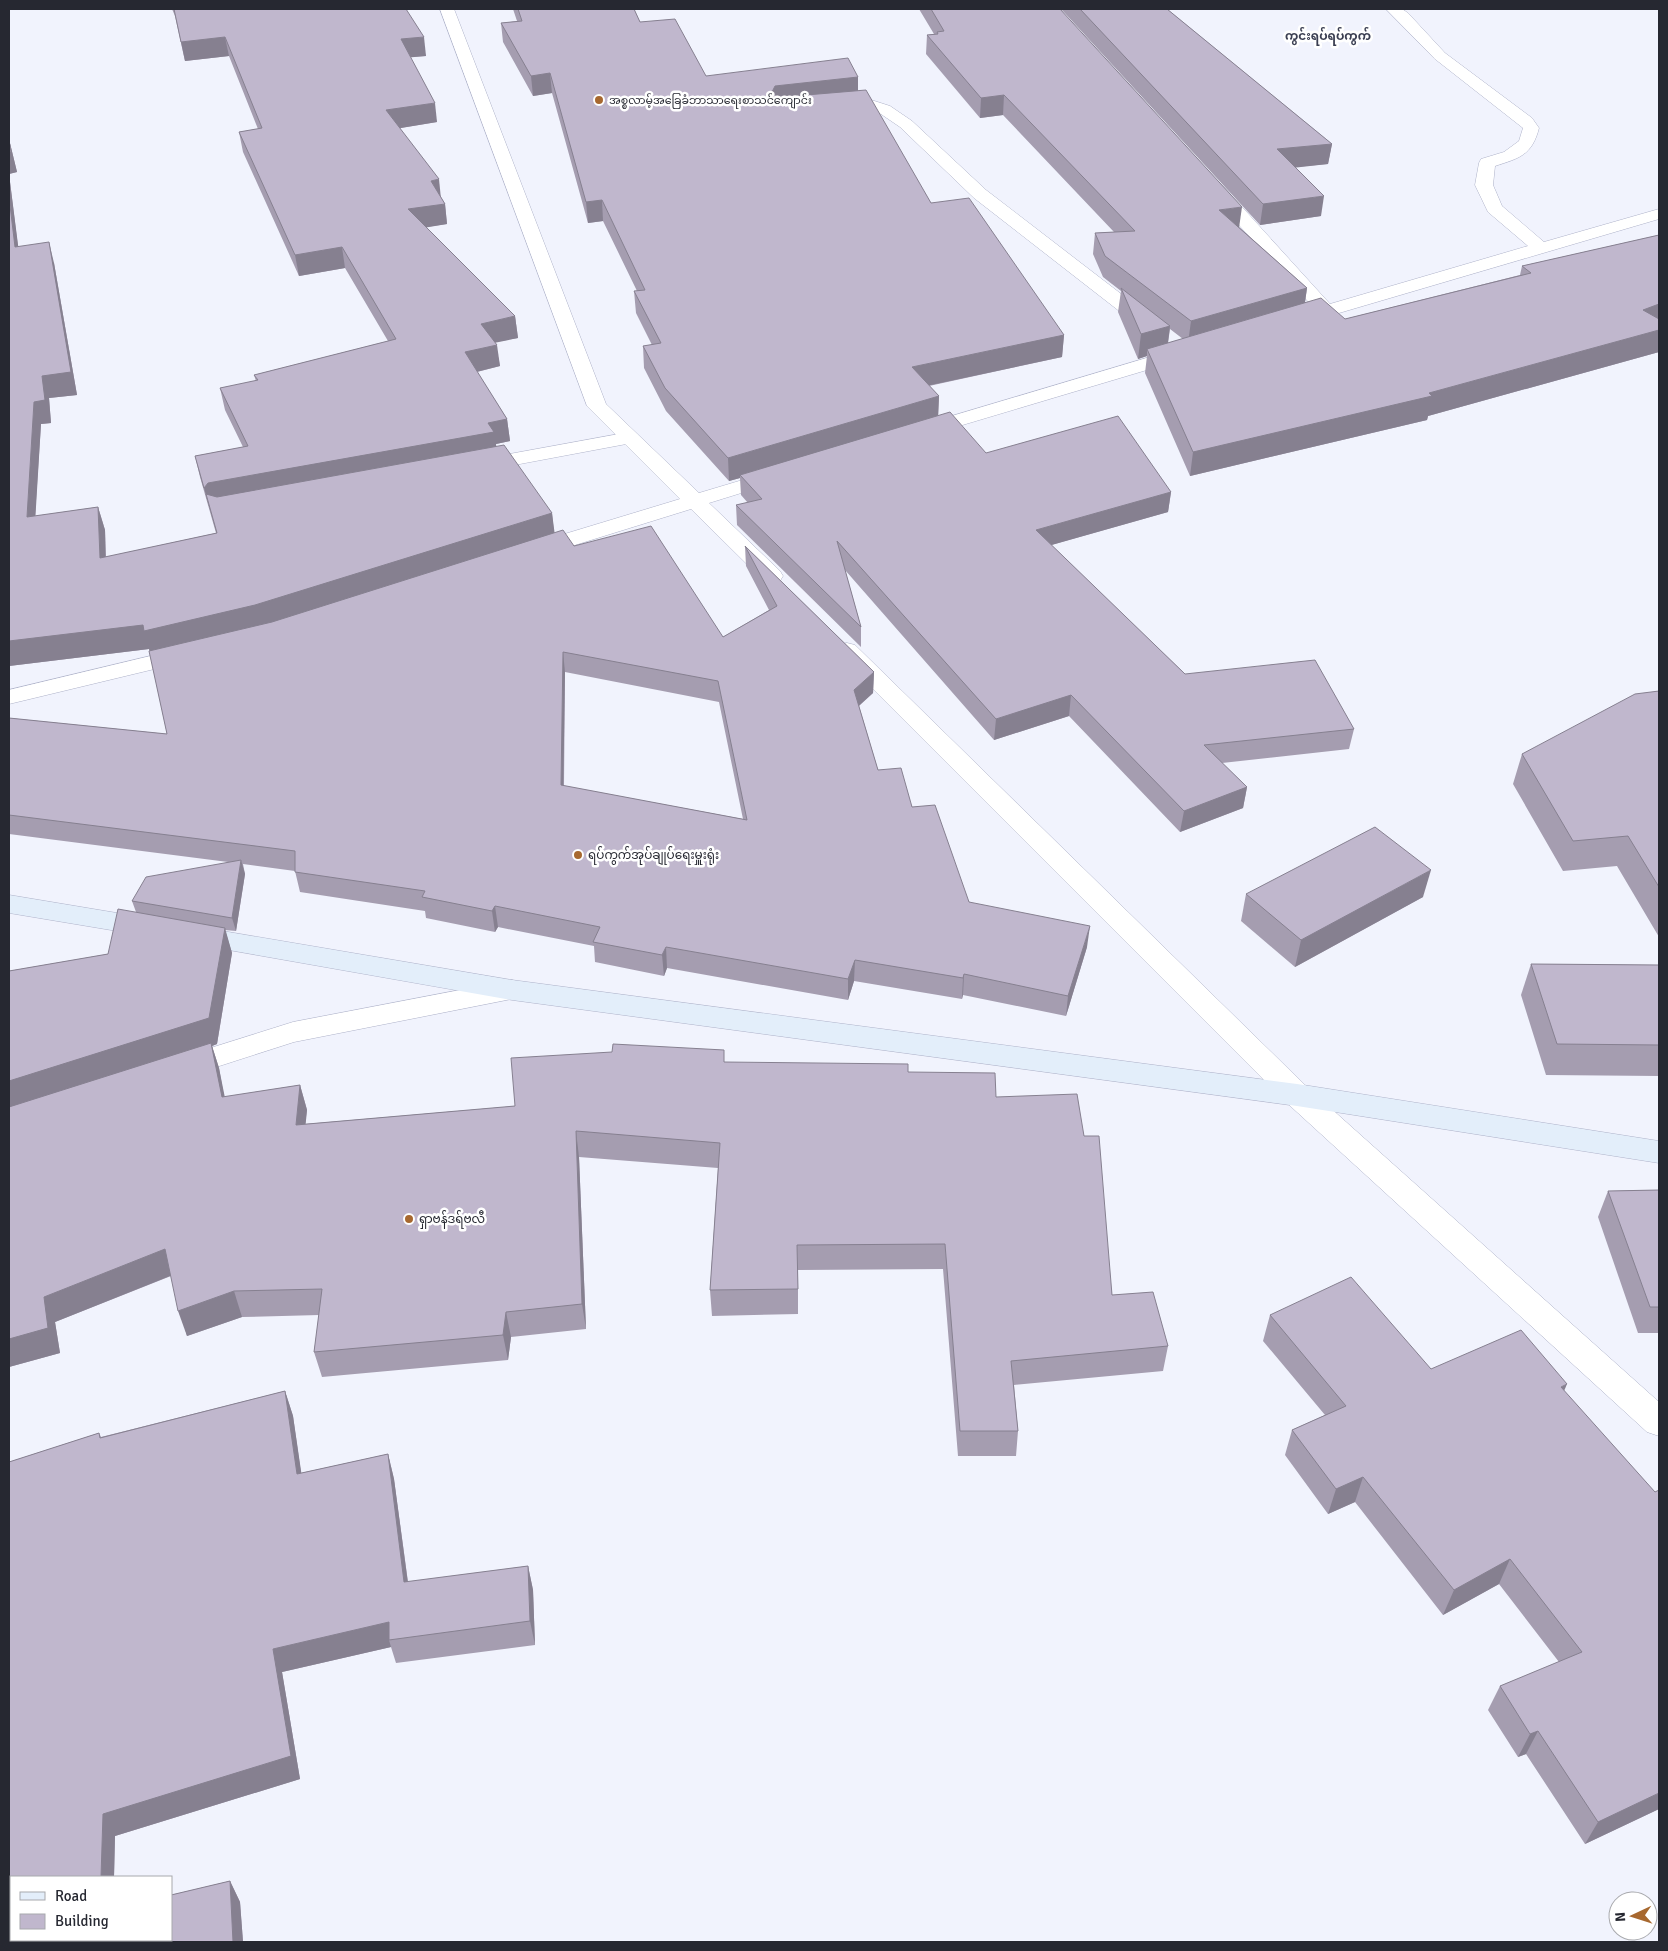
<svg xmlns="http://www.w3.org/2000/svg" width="1668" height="1951" font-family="Signika,'Noto Sans Myanmar',sans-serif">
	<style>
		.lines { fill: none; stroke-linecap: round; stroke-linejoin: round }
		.lane-casing { stroke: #aeb2c9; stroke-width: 1 }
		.street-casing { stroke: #aeb2c9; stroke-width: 1 }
		.secondary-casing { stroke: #aeb2c9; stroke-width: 1 }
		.lane { fill: #fff; fill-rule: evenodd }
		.street { fill: #fff; fill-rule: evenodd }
		.secondary { fill: #e3eefa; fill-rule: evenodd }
		.wall { fill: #a59db0; fill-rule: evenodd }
		.shaded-wall { fill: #868090 }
		.building { fill: #c0b7cd; stroke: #868090; fill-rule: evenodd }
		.poi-dot { fill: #a7682f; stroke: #fff; stroke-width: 2 }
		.labels { text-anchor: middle; stroke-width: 5; stroke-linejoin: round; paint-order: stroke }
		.far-poi-label { font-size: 11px; fill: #262831; stroke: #fff; text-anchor: start }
		.far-quarter-label { font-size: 12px; font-weight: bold; fill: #3b3f52; stroke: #fff }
		.poi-label { font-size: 12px; fill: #262831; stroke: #fff; text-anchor: start }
	</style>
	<rect width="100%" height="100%" fill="#f1f3fd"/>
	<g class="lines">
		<defs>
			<path id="lane" d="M630 432 637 434 640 438 637 442 477 472 470 470 467 466 470 462 477 460Z"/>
			<g id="street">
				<path d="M440 9H454L606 404 699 493 776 470 783 472 786 476 783 480 709 503 780 571 783 576 780 581 772 583 764 581 691 509 533 558 525 556 522 551 525 546 680 499 587 406Z"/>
				<path d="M1386 9H1402L1408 13 1445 53 1532 118 1539 128C1532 155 1520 158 1495 166L1493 185 1502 206 1544 242 1659 209V219L1305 323 1298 325 1291 323 1289 319 1291 315 1314 308 1210 193 1207 189 1210 185 1216 184 1222 185 1330 304 1528 246 1488 212 1475 185 1479 163 1481 159 1504 152 1519 141 1523 128 1435 59Z"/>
				<path d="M865 98 890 106 912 121 986 190 1155 320 1158 324 1155 328 1148 330 1141 328 974 198 900 127 878 112 864 108 839 111 833 109 831 106 833 103Z"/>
				<path d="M1180 348 1187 350 1190 354 1187 358 929 435 922 437 915 435 912 431 915 427Z"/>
				<path d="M847 643 855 645 1307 1087 1659 1402V1436L1647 1432 1287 1103 839 655 835 650 839 645Z"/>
				<path d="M188 647 196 649 200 654 196 659 9 704V690Z"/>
				<path d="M512 980 522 983 526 990 522 997 294 1042 179 1079 169 1075 165 1068 169 1061 293 1022Z"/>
			</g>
			<g id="secondary">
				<path d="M9 895 153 919 163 921 166 928 163 935 153 937 9 913Z"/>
				<path d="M193 926 512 980 1297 1084 1659 1141V1163L1297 1106 512 1000 183 942 180 935 183 928Z"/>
			</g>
		</defs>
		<use href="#lane" class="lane-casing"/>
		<use href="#street" class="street-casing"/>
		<use href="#secondary" class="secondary-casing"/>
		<use href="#lane" class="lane"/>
		<use href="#street" class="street"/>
		<use href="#secondary" class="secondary"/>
	</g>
	<g class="wall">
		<path d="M172 9H406L426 56 410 57 437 122 400 128 445 204 447 224 426 227 515 316 518 338 495 342 500 366 477 372 507 419 510 441 496 444V447L552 513 554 533 574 546 723 637 769 610 746 566 745 546 874 672 873 693 859 706 878 770 912 807 969 902 1087 947 1066 1016 963 995 962 999 854 981 848 1000 667 968 664 976 595 962 594 946 498 927 495 932 426 918 425 911 300 892 295 871 243 864 245 874 236 931 225 930 232 953 217 1044 212 1046 219 1068 224 1097 300 1085 307 1110 305 1124 515 1106 724 1062 908 1072 996 1097 1084 1136 1112 1295 1168 1346 1163 1371 1014 1385 1018 1431 1016 1456H958L943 1269 798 1270V1314L712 1316 710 1290 718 1168 579 1157 586 1329 511 1337 508 1360 322 1377 314 1352 319 1315 242 1317 187 1336 171 1276 55 1322 60 1353 9 1367V971L108 954 136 912 132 901 228 862 9 834V718L167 734 149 649 9 666V139L17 172 9 174 18 247 54 263 77 395 49 398 51 423 41 424 35 516 98 507 105 530 106 557 216 533 200 477 195 456 243 447 225 410 220 388 256 381 254 375 388 341 345 268 299 276 243 152 239 132 258 129 229 56 185 61 175 16ZM565 672 719 702 743 819 564 786Z"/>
		<path d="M513 9H634L640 22 706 76 858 77V91L931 203 1064 335 1062 357 929 386 939 396 938 416 986 453 1171 492 1168 512 1051 545 1185 674 1354 729 1349 749 1222 763 1247 787 1243 808 1180 832 1069 716 994 740 845 570 861 627V647L737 525 736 505 748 503 741 495 740 478 729 481 666 411 644 368 643 346 652 345 636 313 634 291H637L603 221 588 223 552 93 533 96 503 42 501 23 517 21Z"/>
		<path d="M919 9H1060L1239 227 1307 288 1305 302 1345 319 1520 275 1522 266 1659 235V352L1428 416 1427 420 1190 476 1145 373 1147 356 1138 359 1118 312 1121 291 1103 277 1093 254 1095 233 1114 232 1003 115 980 118 926 54 927 35 934 34ZM1170 329 1183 339 1168 343Z"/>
		<path d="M1061 9H1167L1332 144 1328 164 1295 167 1321 216 1260 225Z"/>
		<path d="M1659 691V937L1617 866 1563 871 1513 784 1522 754Z"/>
		<path d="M1246 894 1423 897 1295 967 1241 921Z"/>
		<path d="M1531 964 1659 965V1076L1546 1075 1521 995Z"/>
		<path d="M1659 1190V1333H1638L1598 1217 1608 1191Z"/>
		<path d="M1270 1315 1431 1369 1564 1391 1659 1809 1585 1844 1526 1754 1518 1757 1488 1710 1500 1686 1559 1662 1499 1584 1443 1615 1355 1502 1328 1514 1285 1455 1292 1430 1325 1415 1263 1341Z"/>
		<path d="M285 1391 293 1416 301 1473 388 1454 394 1479 408 1582 528 1566 533 1590 535 1645 396 1663 391 1647 282 1672 300 1779 115 1836 114 1877H11V1940H171V1895L230 1881 240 1902 243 1942H9V1462L99 1433 101 1437Z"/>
	</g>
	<g class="shaded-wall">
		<path d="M225 37 229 56 185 61 181 42Z"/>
		<path d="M424 37 426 56 403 58 401 39Z"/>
		<path d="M550 73 552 93 533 96 531 76Z"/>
		<path d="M858 77V97L772 112V92L775 86Z"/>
		<path d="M1004 95 1003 115 980 118 981 98Z"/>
		<path d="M435 103 437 122 389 130 386 110Z"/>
		<path d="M9 139 17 172 9 174 21 268 15 247 9 197Z"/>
		<path d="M1332 144 1328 164 1274 170 1277 149Z"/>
		<path d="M439 179 441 199 431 181Z"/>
		<path d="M1324 196 1321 216 1260 225 1263 204Z"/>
		<path d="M602 200 603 221 588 223 586 202Z"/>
		<path d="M445 204 447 224 411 230 408 209Z"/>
		<path d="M1242 207 1239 228 1219 210Z"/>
		<path d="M49 242 54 263 77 395 49 398 51 423 41 424 34 540 27 517 34 402 42 376Z"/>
		<path d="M342 247 345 268 299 276 295 255Z"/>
		<path d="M1307 288 1304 309 1188 343 1191 321Z"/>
		<path d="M1659 304V326L1643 310Z"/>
		<path d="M515 316 518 338 484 345 481 324Z"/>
		<path d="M1170 326 1167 350 1147 349V356L1138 359 1141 334Z"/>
		<path d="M1659 330V352L1428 416 1427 420 1190 476 1193 452 1429 393Z"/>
		<path d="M1064 335 1062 357 912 389V367Z"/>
		<path d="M497 345 500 366 468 374 465 352Z"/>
		<path d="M939 396 938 419 740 475V478L729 481 728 458Z"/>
		<path d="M507 419 510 441 496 444 497 454 214 505 206 494 210 510 204 488 208 483Z"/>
		<path d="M1171 492 1168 512 1034 550 1036 530Z"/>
		<path d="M98 507 105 530 106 581 100 558Z"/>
		<path d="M552 513 555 536 260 628 151 654 149 649 9 666V641Z"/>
		<path d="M563 652 565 672 563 806 561 785Z"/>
		<path d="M874 672 873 693 854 710V690Z"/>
		<path d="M1071 695 1069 716 994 740 996 719Z"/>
		<path d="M1247 787 1243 808 1180 832 1184 811Z"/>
		<path d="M241 860 245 874 236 931 232 918Z"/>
		<path d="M1431 870 1423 897 1295 967 1301 940Z"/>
		<path d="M495 906 498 927 495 932 492 911Z"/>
		<path d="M1090 926 1087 947 1066 1016 1068 996Z"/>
		<path d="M225 928 232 953 217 1044 212 1046 219 1068 230 1123 9 1110V1081Z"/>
		<path d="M666 947 667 968 664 976 662 955Z"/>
		<path d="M855 960 854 981 848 1000V979Z"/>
		<path d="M964 974 963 995 962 999 963 978Z"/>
		<path d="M300 1085 307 1110 303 1151 296 1125Z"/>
		<path d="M576 1131 579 1157 586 1329 582 1304Z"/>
		<path d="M165 1249 175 1274 55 1322 60 1353 9 1367V1339L44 1297Z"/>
		<path d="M234 1291 242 1317 187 1336 178 1311Z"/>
		<path d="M506 1312 511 1337 508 1360 503 1335Z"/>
		<path d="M1567 1384 1556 1410 1561 1387Z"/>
		<path d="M285 1391 293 1416 305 1498 297 1474Z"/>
		<path d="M388 1454 394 1479 411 1606 404 1582Z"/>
		<path d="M1363 1477 1355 1502 1328 1514 1336 1489Z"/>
		<path d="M1510 1559 1499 1584 1443 1615 1454 1590Z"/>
		<path d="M528 1566 533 1590 535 1645 530 1621Z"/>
		<path d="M389 1622V1640L391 1647 282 1672 300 1779 115 1836 114 1877H101L103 1814 273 1649Z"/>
		<path d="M1538 1731 1526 1754 1518 1757 1530 1734Z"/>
		<path d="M1659 1793V1809L1585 1844 1598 1822Z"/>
		<path d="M230 1881 240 1902 243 1942H233Z"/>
	</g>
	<g class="building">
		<path d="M174 9H406L424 37 401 39 435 103 386 110 439 179 431 181 445 204 408 209 515 316 481 324 497 345 465 352 507 419 488 423 494 432 208 483 204 488 195 456 248 446 220 388 258 380 254 375 396 339 342 247 295 255 239 132 262 128 225 37 181 42Z"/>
		<path d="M518 9H634L640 22 675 19 706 76 848 58 858 77 775 86 772 92 775 95 782 97 866 90 931 203 969 198 1064 335 912 367 939 396 728 458 665 388 643 346 661 343 634 291 645 290 602 200 586 202 550 73 531 76 501 23 522 21Z"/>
		<path d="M931 9H1060L1242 207 1219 210 1307 288 1191 321 1105 256 1095 233 1135 231 1004 95 981 98 927 35 938 34 937 32 944 31Z"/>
		<path d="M1080 9H1167L1332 144 1277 149 1324 196 1263 204Z"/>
		<path d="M9 141 11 152H9Z"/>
		<path d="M9 197 15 247 49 242 71 372 42 376 45 400 34 402 27 517 98 507 100 558 217 533 206 494 217 497 504 445 552 513 255 605 144 631 143 625 9 641Z"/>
		<path d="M1659 235V304L1643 310 1659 319V330L1429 393 1432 396 1193 452 1147 349 1321 298 1345 319 1531 273 1522 266Z"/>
		<path d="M1121 288 1170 326 1141 334Z"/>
		<path d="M950 412 986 453 1118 416 1171 492 1036 530 1185 674 1315 660 1354 729 1204 745 1247 787 1184 811 1071 695 996 719 837 541 861 627 736 505 762 499 740 475Z"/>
		<path d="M651 526 723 637 777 606 745 546 874 672 854 690 878 770 901 768 912 807 935 805 969 902 1090 926 1068 996 964 974 963 978 855 960 848 979 666 947 662 955 593 942 600 927 495 906 492 911 422 897 425 891 295 872V851L9 815V718L167 734 149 651 272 622 563 530 574 546ZM563 652 718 681 747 820 561 785Z"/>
		<path d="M1659 691V887L1628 836 1573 841 1522 754 1635 694Z"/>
		<path d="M1375 827 1431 870 1301 940 1246 894Z"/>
		<path d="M241 860 232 918 132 901 146 877Z"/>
		<path d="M118 909 225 928 209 1018 9 1081V971L108 954Z"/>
		<path d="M1531 964 1659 965V1045L1557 1044Z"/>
		<path d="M211 1043 222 1097 300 1085 296 1125 515 1106 511 1058 612 1052 613 1044 724 1050V1062L908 1064V1072L995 1073 996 1097 1077 1094 1084 1136H1099L1112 1295 1153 1292 1168 1346 1011 1361 1018 1431H960L945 1244 797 1245 798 1289 710 1290 720 1143 576 1131 582 1304 506 1312 503 1335 314 1352 322 1289 234 1291 178 1311 165 1249 44 1297 48 1328 9 1339V1107Z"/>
		<path d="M1659 1190V1307H1650L1608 1191Z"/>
		<path d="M1351 1277 1431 1369 1521 1330 1567 1384 1561 1387 1655 1492 1659 1490V1793L1598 1822 1538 1731 1530 1734 1500 1686 1582 1652 1510 1559 1454 1590 1363 1477 1336 1489 1292 1430 1346 1406 1270 1315Z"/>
		<path d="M285 1391 297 1474 388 1454 404 1582 528 1566 530 1621 389 1640V1622L273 1649 291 1756 103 1814 101 1877H11V1940H171V1895L230 1881 233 1942H9V1462L99 1433 100 1438Z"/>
	</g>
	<g class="poi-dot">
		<circle cx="599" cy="100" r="5"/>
		<circle cx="578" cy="855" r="5"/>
		<circle cx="409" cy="1219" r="5"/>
	</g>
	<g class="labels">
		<g class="far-poi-label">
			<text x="609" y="104">အစ္စလာမ့်အခြေခံဘာသာရေးစာသင်ကျောင်း</text>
		</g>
		<g class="far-quarter-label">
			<text x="1328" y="40">ကွင်းရပ်ရပ်ကွက်</text>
		</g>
		<g class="poi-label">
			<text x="588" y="859">ရပ်ကွက်အုပ်ချုပ်ရေးမှူးရုံး</text>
			<text x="419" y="1223">ရှာဗန်ဒရ်ဗလီ</text>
		</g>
	</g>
	<rect width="1668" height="1951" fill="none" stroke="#262831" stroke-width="20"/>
	<rect x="10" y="1876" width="162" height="65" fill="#ffffff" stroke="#a8a9ad"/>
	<rect x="20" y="1892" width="25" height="8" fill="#e3eefa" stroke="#a8a9ad"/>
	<text x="55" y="1901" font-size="15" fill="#262831">Road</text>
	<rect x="20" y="1914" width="25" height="15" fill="#c0b7cd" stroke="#a8a9ad"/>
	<text x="55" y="1926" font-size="15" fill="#262831">Building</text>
	<g transform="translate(1633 1916) rotate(266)"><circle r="24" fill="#ffffff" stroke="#a8a9ad"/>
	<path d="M0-4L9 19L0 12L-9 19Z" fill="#a7682f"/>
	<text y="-8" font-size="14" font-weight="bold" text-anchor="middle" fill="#262831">N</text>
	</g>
</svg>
